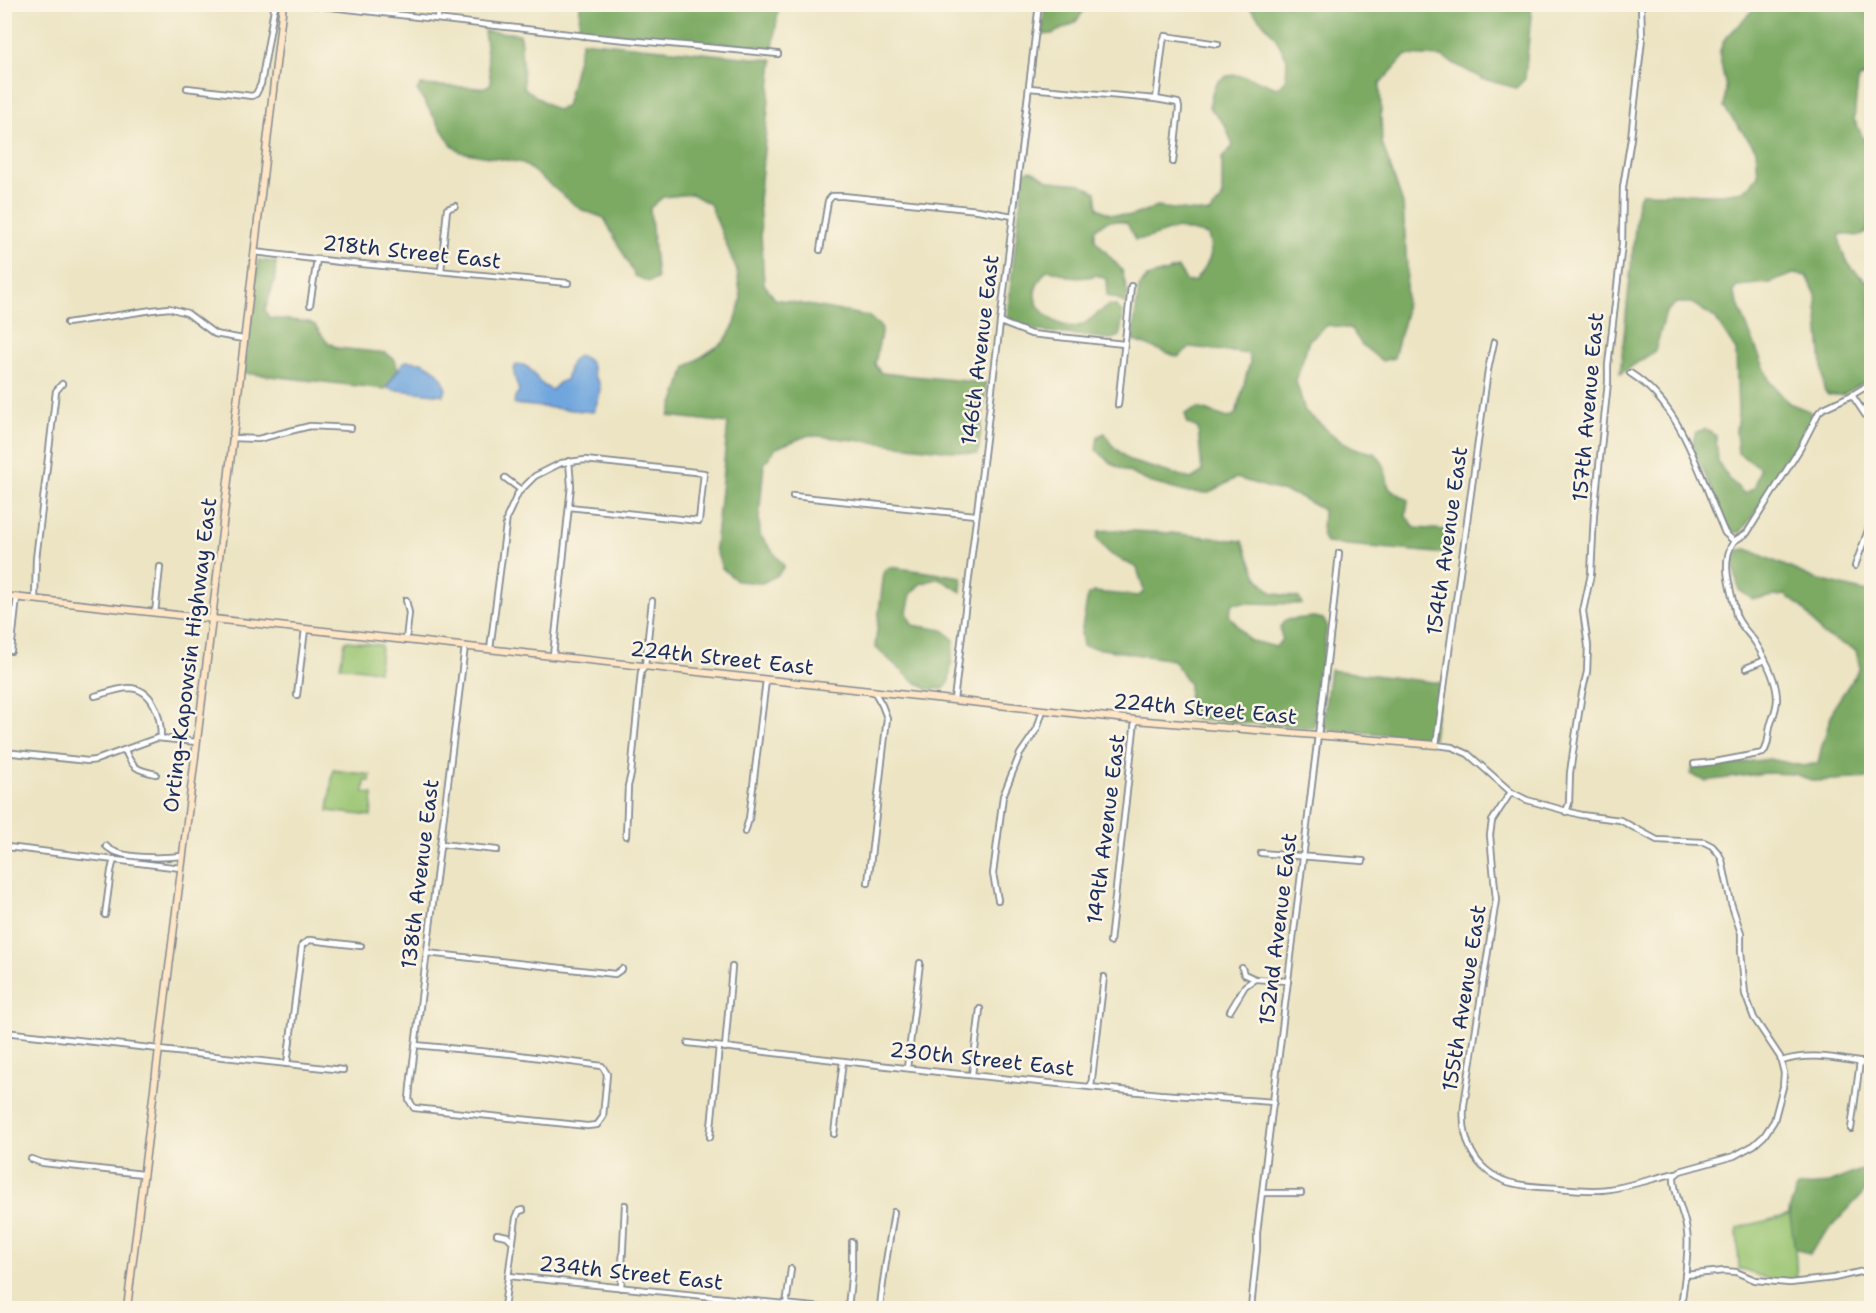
<svg xmlns="http://www.w3.org/2000/svg" width="1876" height="1313" font-family="'Shantell Sans',sans-serif">
	<style>
		.green { fill: #9ac572; stroke: #5a7a68; stroke-width: 1.5 }
		.forest { fill: #7baa64; stroke: #4b6c61; stroke-width: 1.5 }
		.water { fill: #70a6de; stroke: #466a9e; stroke-width: 1.5 }
		.lines { fill: none; stroke-linecap: round; stroke-linejoin: round }
		.street-casing { stroke: #848a90; stroke-width: 8 }
		.secondary-casing { stroke: #848a90; stroke-width: 9 }
		.street { stroke: #fff; stroke-width: 4.5 }
		.secondary { stroke: #fde5c5; stroke-width: 6 }
		.labels { text-anchor: middle; stroke-width: 5; stroke-linejoin: round; paint-order: stroke }
		.street-label { font-size: 21px; fill: #1b2f5e; stroke: #fcf5e5 }
	</style>
	<rect width="100%" height="100%" fill="#fcf5e5"/>
	<filter id="ink" filterUnits="userSpaceOnUse"><feTurbulence type="fractalNoise" baseFrequency=".0167" numOctaves="2"/><feDisplacementMap in="SourceGraphic" scale="12" xChannelSelector="R" yChannelSelector="G"/><feConvolveMatrix kernelMatrix="1 2 1 2 8 2 1 2 1" color-interpolation-filters="sRGB"/></filter>
	<filter id="wash" filterUnits="userSpaceOnUse"><feTurbulence type="fractalNoise" baseFrequency=".008" numOctaves="4" result="noise"/><feDisplacementMap in="SourceGraphic" scale="24" xChannelSelector="R" yChannelSelector="G"/><feGaussianBlur stdDeviation="1.35" result="paint"/><feColorMatrix in="noise" values="0 0 0 0 0 0 0 0 0 0 0 0 0 0 0 0 0 1.4 0 .05"/><feComposite in="paint" operator="in"/></filter>
	<g filter="url(#wash)">
		<rect width="100%" height="100%" fill="#ece4c2"/>
		<g class="green">
			<path d="M348 641 380 645 381 646 379 671 340 666 345 642Z"/>
			<path d="M333 770 371 775 370 781H365L364 793 373 794 371 816 328 811Z"/>
			<path d="M1793 1214 1797 1280 1769 1279 1739 1269 1737 1228Z"/>
		</g>
		<g class="forest">
			<path d="M580 5V4L779 5 773 48 579 30Z"/>
			<path d="M1045 5V4L1088 5 1075 23 1052 34 1041 35Z"/>
			<path d="M1247 5H1532L1525 79 1516 88 1483 79 1442 57 1406 55 1380 84 1382 143 1403 204 1407 268 1405 316 1394 358 1382 361 1362 345 1351 329 1328 325 1309 340 1296 381 1305 411 1339 440 1355 448 1376 454 1384 465 1389 488 1408 500 1406 516 1415 528 1447 530 1453 545 1448 554 1326 543 1322 535 1323 510 1298 496 1236 478 1209 493 1185 492 1149 482 1114 465 1096 450 1098 436 1105 433 1111 444 1130 461 1191 479 1202 472 1198 428 1188 424 1185 414 1198 408 1228 418 1236 414 1250 362 1249 354 1191 347 1178 357 1132 340 1139 287 1147 277 1178 268 1187 282 1195 281C1208 262 1215 259 1208 235L1177 228 1148 238 1135 240 1127 223C1113 218 1105 220 1095 230V240L1122 270 1128 295 1125 304 1118 299 1107 296 1106 279 1097 275C1089 277 1080 279 1071 277 1062 275 1058 270 1047 270 1041 277 1034 286 1035 296 1037 314 1064 332 1082 325 1085 324 1103 309 1109 305L1116 306 1123 313 1120 336 1111 339 1039 331 1025 327 1007 317 1024 172 1032 170 1050 181 1081 184 1096 192 1098 208 1110 214 1131 216 1156 207 1209 213 1222 199V158L1233 146 1225 125 1209 107C1211 101 1211 94 1214 88 1226 63 1259 81 1277 88L1286 80 1287 59 1274 35Z"/>
			<path d="M1753 5H1871V72L1858 80 1854 119 1870 152 1871 160V190L1867 231 1859 236 1840 234C1839 256 1852 273 1871 283L1872 378 1842 395H1828L1824 390 1816 295 1807 276 1793 274 1770 283 1737 286 1733 292 1770 382 1789 403 1809 411 1813 416 1752 517 1740 533 1731 531 1726 523 1692 445 1696 432 1705 429 1716 436 1718 462 1729 479 1745 494 1755 487 1760 468 1738 453 1736 432 1738 413 1736 350 1715 318 1692 303H1676L1666 312 1655 351 1620 374 1638 199 1642 193 1722 194 1743 191 1758 176 1756 149 1724 108 1726 88 1719 53 1724 40 1752 11Z"/>
			<path d="M484 31 520 34 524 88 556 110 566 107 582 41 773 60 759 200 764 284 775 299 868 316 882 328 875 364 881 373 986 383 978 454 809 435 776 448 764 464 759 517 760 535 784 566 778 575 762 583 737 581 722 568 715 548 728 423 669 416 686 367 724 342 735 324 741 299 737 271 710 204 692 194 663 197 650 208 657 279 649 282 635 276 604 218 580 209 523 163 461 152 451 144 417 90 421 85 483 88 491 84Z"/>
			<path d="M258 260 276 262 275 279 265 310 269 318 309 322 315 325 326 341 337 348 386 353 395 360 398 370 385 389 244 373Z"/>
			<path d="M1113 530 1171 533 1242 541 1258 578 1272 593 1299 598 1302 604 1233 603 1229 615 1249 640 1276 647 1282 639 1280 627 1285 620 1314 617 1323 619 1327 626 1314 728 1190 718 1188 706 1189 684 1173 660 1083 646 1081 633 1088 595 1094 592 1139 596 1144 591 1137 568 1110 554 1097 539 1099 531Z"/>
			<path d="M1747 549 1815 579 1871 593V778L1814 781 1794 774 1766 773 1705 781 1690 774 1692 769 1770 759 1803 766 1818 763 1822 745 1834 707 1860 668 1856 650 1823 635 1803 608 1785 595 1752 599 1739 590 1733 564 1738 550Z"/>
			<path d="M890 567 962 577 961 592 939 578 920 584 911 594 907 612 912 625 943 630 954 640 949 682 944 689H927L911 679 875 647 884 571Z"/>
			<path d="M1330 670 1440 683 1433 738 1322 729Z"/>
			<path d="M1871 1166V1189L1866 1190 1822 1237 1809 1254 1795 1248 1789 1211 1797 1187 1826 1184Z"/>
		</g>
		<g class="water">
			<path d="M580 356C590 359 592 365 594 375 596 383 596 375 599 383 602 393 597 404 593 412L514 404 515 397 519 391C517 382 511 373 516 365 531 362 533 377 543 385 543 385 551 390 552 390L560 382 566 380C569 371 569 358 580 356Z"/>
			<path d="M406 361C411 362 417 361 421 362 433 366 451 382 444 395L389 389 387 387 402 364Z"/>
		</g>
	</g>
	<g filter="url(#ink)">
		<g class="lines">
			<defs>
				<g id="street">
					<path d="M304 4 595 37 778 54"/>
					<path d="M437 19 441 4"/>
					<path d="M187 88 252 96 256 94 261 84 274 9 277 4"/>
					<path d="M1029 88 1156 99 1178 103 1179 108 1173 162"/>
					<path d="M1156 99 1163 42 1165 36 1218 44"/>
					<path d="M820 250 828 201 832 196H843L978 210 1013 216"/>
					<path d="M254 252 340 262 568 283"/>
					<path d="M441 271 447 209 455 206"/>
					<path d="M310 305 317 259"/>
					<path d="M1000 322 1031 334 1124 344"/>
					<path d="M67 323 152 310 169 308 187 313 215 334 243 339"/>
					<path d="M1494 342 1488 370 1436 745 1452 747 1468 754 1511 792 1527 800 1581 815 1620 820 1657 840 1704 842 1712 846 1719 854 1722 860 1731 903 1741 933V951L1745 994 1754 1018 1780 1057 1784 1073 1783 1087 1774 1121 1764 1136 1754 1145 1734 1156 1680 1171 1674 1176C1673 1194 1685 1214 1687 1232 1690 1252 1683 1287 1681 1308"/>
					<path d="M1630 373C1684 407 1700 478 1725 533L1734 541"/>
					<path d="M1852 395 1872 425"/>
					<path d="M1118 405 1131 286"/>
					<path d="M232 438 258 439 310 426 351 428"/>
					<path d="M505 478 521 490"/>
					<path d="M793 496 975 515"/>
					<path d="M1734 541 1747 533 1801 447 1819 412 1824 408 1852 395 1872 383"/>
					<path d="M1855 566 1872 519"/>
					<path d="M35 599 36 559 56 391 62 384"/>
					<path d="M406 600 409 613 406 640"/>
					<path d="M155 613 160 567"/>
					<path d="M490 649 507 517 518 493 535 476 561 463 585 460 704 473 699 521 569 507"/>
					<path d="M11 651 17 597"/>
					<path d="M553 656 571 486 569 461"/>
					<path d="M1746 668 1765 660"/>
					<path d="M297 695 305 629"/>
					<path d="M95 696C106 693 117 689 128 688 154 688 161 717 161 738"/>
					<path d="M954 700 1039 4"/>
					<path d="M125 750C132 768 137 770 156 774"/>
					<path d="M4 752 88 761 96 760 157 738 197 742"/>
					<path d="M1694 764 1715 762 1763 753C1769 746 1768 735 1770 726 1773 717 1777 708 1777 699 1777 680 1765 658 1755 642 1749 633 1740 626 1736 615 1732 591 1719 563 1734 541"/>
					<path d="M1511 792 1492 821 1490 835 1496 900 1464 1105C1461 1139 1473 1170 1508 1182 1524 1187 1542 1187 1558 1188 1575 1189 1593 1192 1609 1189 1632 1186 1654 1178 1676 1173"/>
					<path d="M1566 812 1569 803 1570 773 1575 738 1582 693 1587 672 1588 646 1583 611 1591 574 1594 514 1608 382V365L1622 244 1623 187 1631 138 1642 38 1641 4"/>
					<path d="M745 832 749 819 766 680"/>
					<path d="M626 836 628 786 631 774 641 672 645 666 652 601"/>
					<path d="M441 844 497 850"/>
					<path d="M106 846C120 860 164 858 183 856"/>
					<path d="M7 847 181 868"/>
					<path d="M1261 853 1363 861"/>
					<path d="M868 883 887 718 882 705 874 691"/>
					<path d="M1871 891 1872 895"/>
					<path d="M998 900 993 874 1003 796 1020 754 1037 729 1043 710"/>
					<path d="M105 915 111 871 114 859"/>
					<path d="M1110 942 1135 720"/>
					<path d="M427 953 615 974 622 969"/>
					<path d="M1242 968 1244 974 1255 979 1288 981"/>
					<path d="M1230 1011 1245 986 1255 979"/>
					<path d="M4 1032 159 1049"/>
					<path d="M688 1043 939 1072 1160 1094 1274 1102"/>
					<path d="M415 1045 511 1054 602 1066 607 1074 603 1117 597 1125 587 1126 414 1108 409 1100 410 1087 465 646"/>
					<path d="M725 1048 732 967"/>
					<path d="M159 1050 343 1070"/>
					<path d="M1782 1061C1812 1051 1841 1060 1872 1064"/>
					<path d="M287 1064 302 945 310 940 361 946"/>
					<path d="M907 1068 920 963"/>
					<path d="M972 1075 980 1009"/>
					<path d="M1091 1087 1104 977"/>
					<path d="M1851 1129 1860 1062"/>
					<path d="M834 1134 843 1061"/>
					<path d="M710 1137 719 1047"/>
					<path d="M31 1159 43 1163 143 1174"/>
					<path d="M1262 1193H1301"/>
					<path d="M497 1234 507 1236 512 1241"/>
					<path d="M1685 1275 1724 1271 1736 1272 1755 1280 1790 1283 1834 1278 1868 1270"/>
					<path d="M509 1276 823 1308"/>
					<path d="M621 1288 625 1205"/>
					<path d="M786 1305 791 1269"/>
					<path d="M504 1308 516 1218 519 1211 523 1210"/>
					<path d="M848 1308 852 1269V1242"/>
					<path d="M880 1308C883 1275 889 1245 894 1212"/>
					<path d="M1251 1308 1257 1249V1233L1332 621 1339 553"/>
				</g>
				<g id="secondary">
					<path d="M4 596 1135 720 1436 745"/>
					<path d="M127 1308 212 619 283 4"/>
				</g>
			</defs>
			<use href="#street" class="street-casing"/>
			<use href="#secondary" class="secondary-casing"/>
			<use href="#street" class="street"/>
			<use href="#secondary" class="secondary"/>
		</g>
	</g>
	<g class="labels">
		<g class="street-label">
			<text transform="translate(412 252) rotate(6)" y="7">218th Street East</text>
			<text transform="translate(980 350) rotate(-83)" y="7">146th Avenue East</text>
			<text transform="translate(1588 407) rotate(-85)" y="7">157th Avenue East</text>
			<text transform="translate(1447 541) rotate(-82)" y="7">154th Avenue East</text>
			<text transform="translate(190 655) rotate(-83)" y="7">Orting-Kapowsin Highway East</text>
			<text transform="translate(722 658) rotate(6)" y="7">224th Street East</text>
			<text transform="translate(1205 709) rotate(5)" y="7">224th Street East</text>
			<text transform="translate(1106 829) rotate(-83)" y="7">149th Avenue East</text>
			<text transform="translate(420 874) rotate(-83)" y="7">138th Avenue East</text>
			<text transform="translate(1278 929) rotate(-83)" y="7">152nd Avenue East</text>
			<text transform="translate(1464 998) rotate(-81)" y="7">155th Avenue East</text>
			<text transform="translate(982 1059) rotate(6)" y="7">230th Street East</text>
			<text transform="translate(631 1273) rotate(6)" y="7">234th Street East</text>
		</g>
	</g>
	<rect width="1876" height="1313" fill="none" stroke="#fcf5e5" stroke-width="24"/>
</svg>
